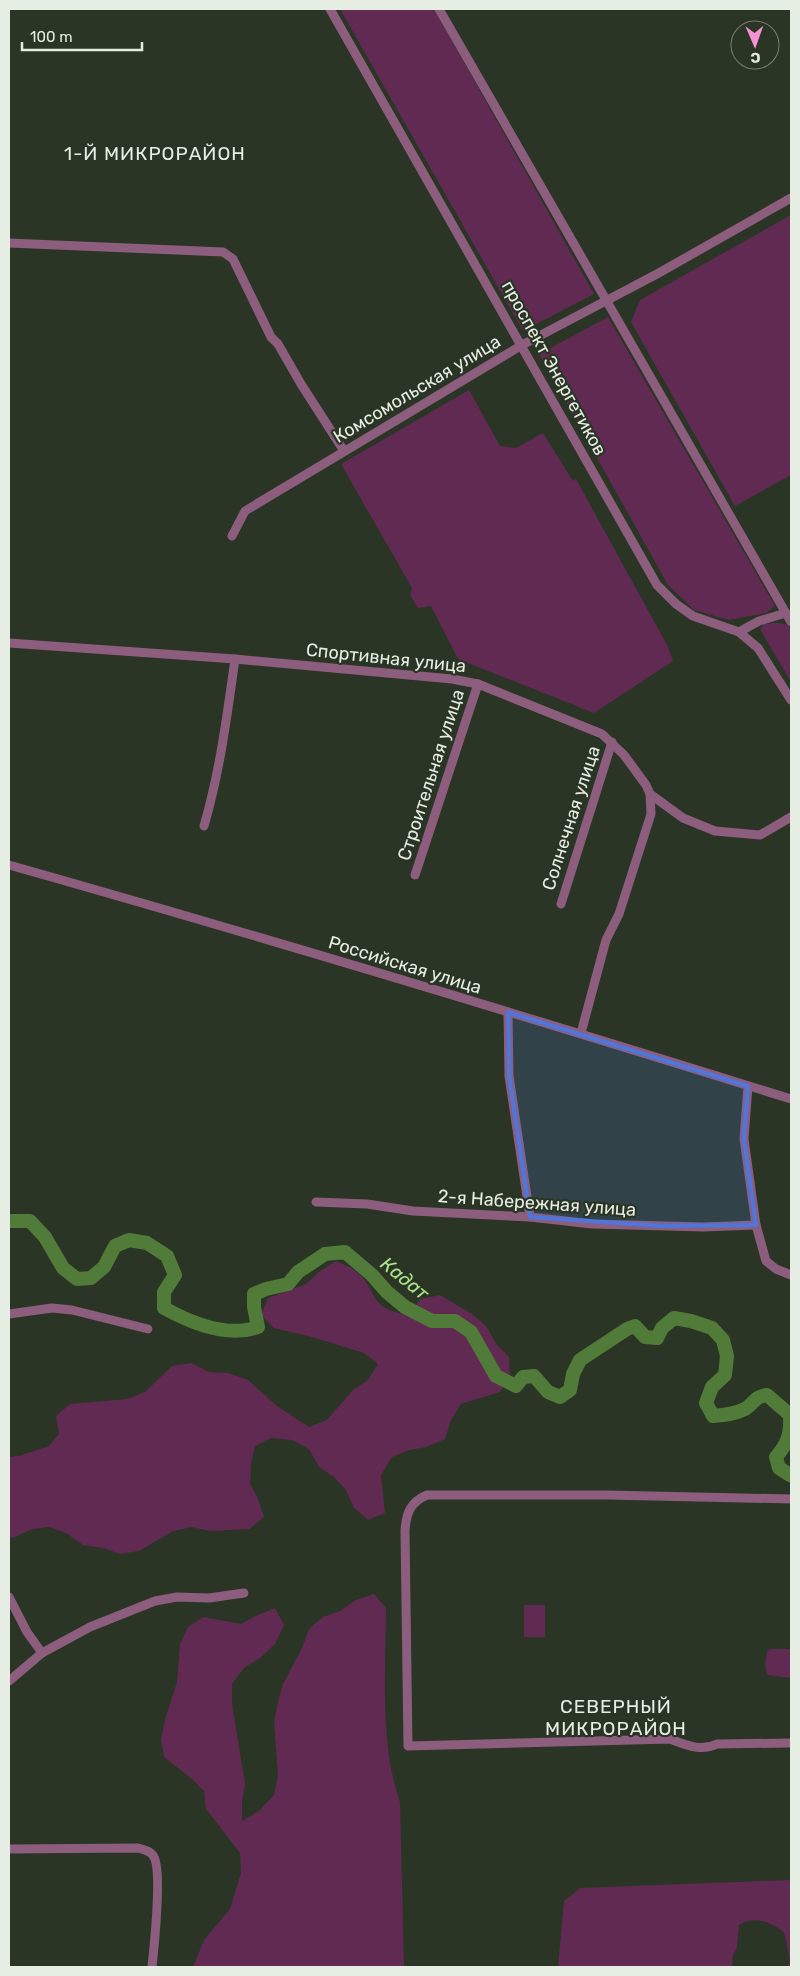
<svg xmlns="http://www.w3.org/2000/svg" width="800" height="1976" font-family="Rubik,sans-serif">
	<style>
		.green { fill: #612a52 }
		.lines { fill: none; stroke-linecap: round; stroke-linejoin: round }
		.river { stroke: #517b39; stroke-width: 14 }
		.minor { stroke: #8c5d7d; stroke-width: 9 }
		.marked { fill: #4f76db; fill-opacity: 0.2; stroke: #4f76db; stroke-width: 4; stroke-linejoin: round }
		.labels { text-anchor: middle; stroke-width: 4.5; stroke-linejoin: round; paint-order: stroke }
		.street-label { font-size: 18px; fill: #e6eee3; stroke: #2a3525 }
		.neighbourhood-label { font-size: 19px; letter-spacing: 1px; fill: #e6eee3; stroke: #2a3525 }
		.water-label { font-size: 19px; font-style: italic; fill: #a9e589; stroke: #2a3525 }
	</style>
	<rect width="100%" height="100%" fill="#2a3525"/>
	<g class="green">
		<path d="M340 9H434L594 294 523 331Z"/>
		<path d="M791 215V475L735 506 631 322 640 300Z"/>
		<path d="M608 317 775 606 766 613 729 620 694 610 668 585 539 354Z"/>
		<path d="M469 390 500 446 516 448 543 433 573 481 576 479 667 645 673 661 594 713 458 659 431 606 418 608 410 595 412 588 341 464Z"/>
		<path d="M772 623H780L788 625 791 631V682L760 629 764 624Z"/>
		<path d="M336 1261C341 1264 349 1266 354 1270 381 1289 364 1309 410 1315L420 1299 440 1295 472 1314 487 1327 496 1344 509 1357 510 1376 500 1392 461 1404 451 1420 445 1439 426 1447 409 1450 392 1457 381 1475 385 1513 368 1520 354 1508 346 1490 334 1477 319 1467 309 1449 292 1440 271 1438 255 1446 251 1464 250 1483 258 1499 264 1517 249 1529 210 1531 192 1527 173 1531 139 1551 120 1554 103 1548 83 1545 66 1533 49 1527 32 1529 15 1537 9 1538V1457L19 1456 49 1446 59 1434 56 1416 70 1404 127 1399 145 1392 172 1366 191 1363 209 1372 228 1373 248 1380 277 1406 309 1427 327 1420 353 1390 368 1380 378 1364 364 1353 312 1337 274 1328 261 1315 268 1298 306 1284 320 1271Z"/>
		<path d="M374 1594 386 1608C386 1671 379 1742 400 1802L404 1967H193L204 1940 230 1909 241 1873 240 1853 206 1809 204 1791 192 1779 164 1757 161 1739 165 1720 177 1682 180 1644 188 1627 203 1617 241 1624 258 1615 275 1608 284 1625 275 1644 260 1658 244 1668 232 1684V1704L245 1784 242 1802V1821L259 1811 274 1795 278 1776 274 1722 278 1702 283 1684 302 1648 309 1629 323 1617 340 1611 356 1600Z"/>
		<rect x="524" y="1605" width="21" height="32"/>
		<path d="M772 1649H791V1678L768 1675C764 1669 765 1657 768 1650Z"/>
		<path d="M791 1880V1967H787L790 1961 784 1932C769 1921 755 1916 739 1925L737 1947 733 1955 732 1967H558L564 1901 580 1888Z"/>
	</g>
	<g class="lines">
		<path class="river" d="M9 1221H30L45 1237 63 1268 77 1279 91 1278 104 1267 115 1246 129 1240 147 1243 167 1256 175 1275 164 1292V1308C191 1323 228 1338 258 1327L254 1307V1294L266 1289 288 1284 298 1272 325 1254 345 1252 372 1275 387 1292 405 1307 432 1321H455L471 1332 496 1376 516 1386 523 1377 534 1376 548 1392 560 1397 570 1390 573 1374 580 1360 627 1329 635 1326 645 1337 657 1338 662 1328 674 1318 691 1321 712 1328 723 1340 727 1356 725 1375 712 1387 706 1403 713 1416C724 1415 735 1414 745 1409 755 1403 753 1397 767 1395L790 1415C791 1434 788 1443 776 1457L779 1468 790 1475 791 1474"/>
		<g class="minor">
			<path d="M330 9 657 585 676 604 693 616 739 632 758 648 791 700"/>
			<path d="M439 9 791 622"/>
			<path d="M9 243 223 252 233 259 271 337 278 344 301 384 344 451"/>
			<path d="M232 536 245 511 522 345 657 274 791 198"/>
			<path d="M739 632 759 621 786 613"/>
			<path d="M9 643 235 659 452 679 478 684 602 734 624 755 646 785 650 794 651 814 619 914 606 940 581 1033"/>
			<path d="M650 794 683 818 715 831 760 835 791 817"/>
			<path d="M204 826C220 771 227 716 235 659"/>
			<path d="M9 865C271 939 531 1018 791 1099"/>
			<path d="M415 875 478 684"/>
			<path d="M561 904 612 742"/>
			<path d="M508 1012 509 1076 530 1217"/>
			<path d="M748 1086 744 1139 756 1225 766 1261 776 1269 791 1275"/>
			<path d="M316 1202 367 1204 413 1211 530 1217 592 1224 703 1227 756 1225"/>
			<path d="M9 1314 52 1308 72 1310 148 1329"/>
			<path d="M791 1499 607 1495H427C410 1502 406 1514 405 1531L408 1746 670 1739C686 1745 701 1752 717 1744L791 1743"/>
			<path d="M9 1597 27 1632 42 1653"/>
			<path d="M9 1681 42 1653 90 1627 155 1601 177 1597 209 1598 244 1593"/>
			<path d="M9 1849 138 1848C145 1850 151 1851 154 1857 162 1872 154 1948 152 1967"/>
		</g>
	</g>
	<path class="marked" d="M508 1012 748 1086 744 1139 756 1225 661 1226 530 1217 509 1076Z"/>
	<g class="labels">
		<g class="street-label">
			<text transform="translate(554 368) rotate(61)" y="6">проспект Энергетиков</text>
			<text transform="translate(417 389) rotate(-31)" y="6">Комсомольская улица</text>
			<text transform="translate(386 658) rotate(6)" y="6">Спортивная улица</text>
			<text transform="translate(431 775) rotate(-72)" y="6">Строительная улица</text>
			<text transform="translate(571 818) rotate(-72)" y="6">Солнечная улица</text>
			<text transform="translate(405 965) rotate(17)" y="6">Российская улица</text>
			<text transform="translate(537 1203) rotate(4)" y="6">2-я Набережная улица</text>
		</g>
		<g class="neighbourhood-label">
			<text x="155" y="160">1-Й МИКРОРАЙОН</text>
			<text x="616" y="1713">СЕВЕРНЫЙ<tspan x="616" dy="22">МИКРОРАЙОН</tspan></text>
		</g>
		<g class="water-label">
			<text transform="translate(405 1278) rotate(39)" y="7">Кадат</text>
		</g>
	</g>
	<rect width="800" height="1976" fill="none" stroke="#e6eee3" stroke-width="20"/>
	<g transform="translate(755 45) rotate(178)"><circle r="24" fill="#2a3525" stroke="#757f71"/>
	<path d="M0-4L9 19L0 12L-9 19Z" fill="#f391d5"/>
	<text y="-8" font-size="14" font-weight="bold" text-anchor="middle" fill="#e6eee3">С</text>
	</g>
	<path d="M22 42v8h120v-8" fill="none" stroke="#e6eee3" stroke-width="2.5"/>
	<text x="30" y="42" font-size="15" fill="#e6eee3" stroke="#2a3525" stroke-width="4" paint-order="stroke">100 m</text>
</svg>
